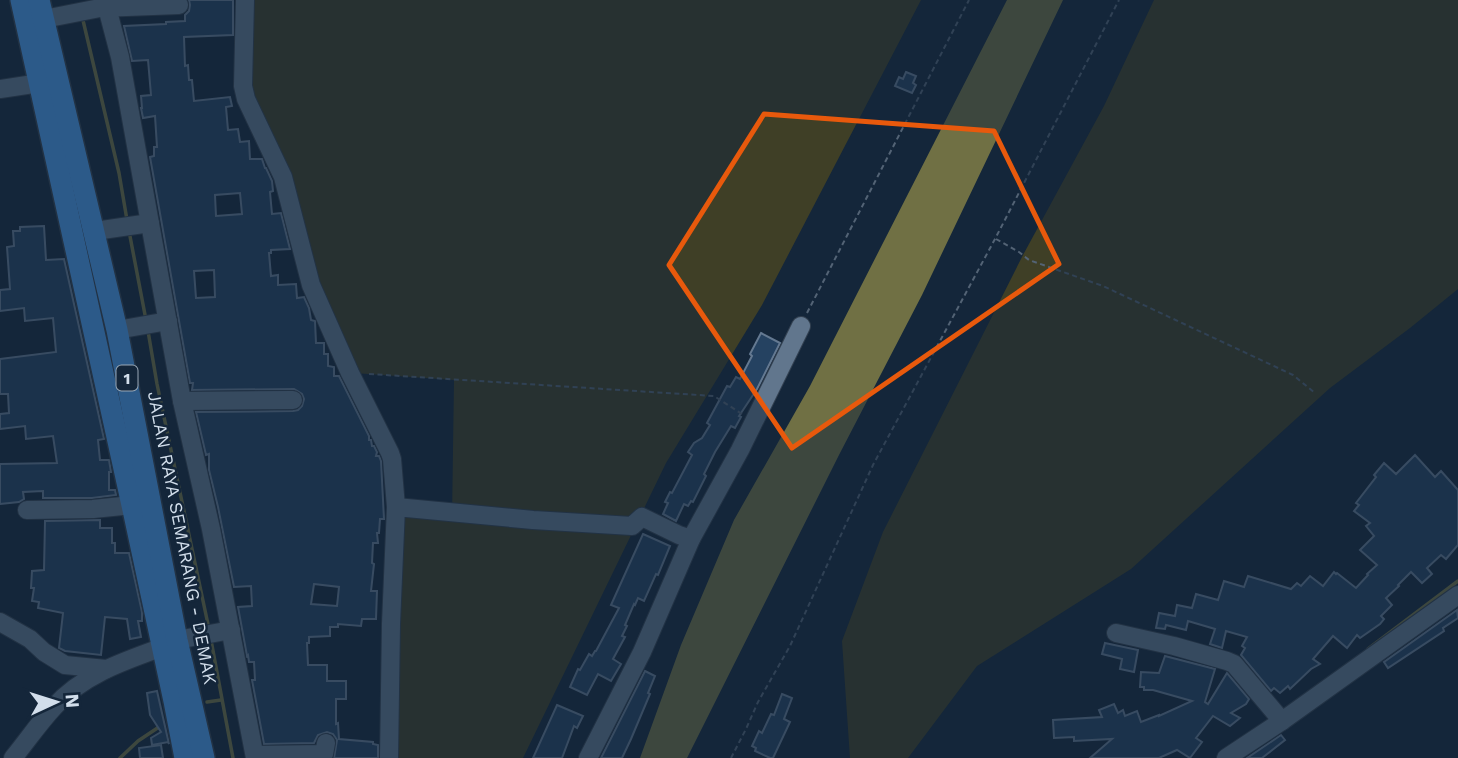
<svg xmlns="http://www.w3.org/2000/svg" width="1458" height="758" font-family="'Work Sans',sans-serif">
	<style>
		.green { fill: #3f3f26 }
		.water { fill: #707044 }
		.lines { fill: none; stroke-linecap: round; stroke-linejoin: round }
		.stream { stroke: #707044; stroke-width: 3.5 }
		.building { fill: #254261; stroke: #647991; stroke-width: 2; fill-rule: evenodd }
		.minor-casing { stroke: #334151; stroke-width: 20 }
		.highway-casing { stroke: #334151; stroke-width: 24 }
		.path { stroke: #536375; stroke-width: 2; stroke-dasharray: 5 3.5; stroke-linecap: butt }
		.minor { stroke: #61768d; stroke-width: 18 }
		.highway { stroke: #4b99e9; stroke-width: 21 }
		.marked { fill: none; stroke: #e8590c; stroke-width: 5; stroke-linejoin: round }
		.labels { text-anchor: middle; stroke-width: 5; stroke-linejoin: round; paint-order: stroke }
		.shield { fill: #14263a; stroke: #99a7b6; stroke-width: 2 }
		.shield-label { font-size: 16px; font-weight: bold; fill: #d2deeb }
		.street-label { font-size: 18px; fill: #d2deeb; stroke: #14263a }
	</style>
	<rect width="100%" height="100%" fill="#14263a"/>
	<g class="green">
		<path d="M251 0H921L762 305 666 463 523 758H392L401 516 452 519 454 380 354 373 249 100Z"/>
		<path d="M1154 0H1458V289L1410 328 1330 388 1131 569 977 666 908 758H850L842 641 883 532 1023 255 1104 106Z"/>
	</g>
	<path class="water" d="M1007 0H1063L922 295 840 453 687 758H640L681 645 734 520 810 386Z"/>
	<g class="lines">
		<g class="stream">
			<path d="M82 16 119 173 127 220"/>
			<path d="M129 231 146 320"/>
			<path d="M148 331 157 384 209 629"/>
			<path d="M211 640 233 758"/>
			<path d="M1368 649 1458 581"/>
			<path d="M207 702 221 700"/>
			<path d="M120 758 138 741 162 725"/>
		</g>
	</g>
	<g class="building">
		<path d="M189 0H233V35L184 37 185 66 188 65 189 80H192L194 101 230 97 232 106 226 107 228 130 238 129 240 142 249 141 250 159H262L265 168H266L272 181 273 191 270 192 272 214 281 213 290 249 271 250V253H269L271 276 278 275V285L296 284 297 298 304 297 309 308 311 320 315 321 316 343H324V354H328V366L334 367V376H339L369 436V440H371L372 446H374L377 452 376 456H379L381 461 384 519H380L379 533H377L378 543H373L372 563 374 564 371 591H377L376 619H362L361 626 338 624V627H330V636L309 637V643H307L308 665H327V681H346V699H336V724L338 723 339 739 373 742V744L378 745V758H334L337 740 333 734 327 732 318 735 314 743 264 744 252 680H255L254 662H249L248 655 247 656 238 607 252 606 251 586 234 587 218 507 209 470V454L206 455 196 412 293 411 298 410 302 406 304 399 302 394 294 389 192 390 193 383H190L150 157 154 156V147H157L155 116 143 118 141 108H142L141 96 151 95 148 60 132 61 124 26 166 24V22L185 21V15L189 11 190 5ZM240 193 242 214 216 216 215 195ZM214 270 215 297 196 298 194 271ZM314 584 339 587 337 606 311 604Z"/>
		<path d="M906 72 916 76 913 83 916 85 912 93 895 86 899 77 903 79Z"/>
		<path d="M44 226 46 260 64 259 104 439 98 440 100 460H109L111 472H109V490H115L116 495 92 498H43V491L23 492 24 499 19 502 0 504V464L57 463 53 436 26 439 25 426 0 429V414L9 413 8 394H0V359L56 352 53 318 25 321 24 308 0 311V290L10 289 7 247 14 246 13 231H20V227Z"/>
		<path d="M761 333 780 343 757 389 739 416 741 417 735 428 731 426 715 452 704 474 706 476 693 502 691 501 688 506 684 504 676 521 663 514 668 503 665 502 670 492 672 493 692 455 688 452 694 443 702 438 710 425 707 423 727 386 730 387 736 377 740 379 752 356 750 354Z"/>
		<path d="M1415 455 1435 477 1441 471 1458 490V545L1446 559 1441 555 1427 568 1432 574 1422 583 1411 572 1398 585 1399 586 1386 598 1392 605 1381 616 1384 619 1380 624 1360 638 1357 635 1347 648 1333 636 1313 659 1320 664 1311 669 1290 689 1288 686 1280 693 1274 688 1271 691 1241 655 1245 648 1242 646 1247 637 1226 631 1222 648 1210 644 1215 629 1188 621 1186 630 1166 625 1165 629 1156 628 1159 613 1175 616 1177 605 1192 608 1196 594 1218 600 1224 581 1244 587 1248 576 1291 589 1297 583 1301 586 1310 576 1323 586 1334 572 1336 574 1337 573 1356 588 1368 575 1367 574 1377 565 1360 550 1374 536 1366 526 1370 523 1354 511 1359 505 1356 503 1376 477 1374 475 1384 463 1396 474Z"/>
		<path d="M100 520V528H112V543H115V553H129L142 612V621H138L141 637 130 639 127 619 105 617 101 655 65 651 59 648 63 613 38 608 39 602 32 601 34 588H31L32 571 44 570 45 521Z"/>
		<path d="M643 534 670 546 658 575 656 574 644 601 638 598 635 605 634 604 625 625 627 626 622 636 625 637 613 659 621 664 611 681 598 674 587 695 570 687 578 669 580 670 589 654 592 656 595 651H596L619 608 611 605Z"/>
		<path d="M1457 610 1458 618 1443 628 1444 631 1388 668 1384 662Z"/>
		<path d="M1105 643 1138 650 1134 672 1120 669 1122 659 1102 654Z"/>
		<path d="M1165 656 1215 669 1205 702 1208 704 1227 673 1249 699 1246 704 1231 713 1240 718 1230 726 1213 716 1196 738 1202 742 1190 758 1177 750 1159 758H1090L1112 739 1074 741V737L1054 738 1053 720 1102 717 1099 710 1114 704 1118 713 1123 710 1125 716 1137 711 1141 722 1159 715V716L1192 701 1153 690H1144V687H1140L1141 672 1159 673Z"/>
		<path d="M645 671 655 676 648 693 650 694 631 739 622 758H601Z"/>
		<path d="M157 691 169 744 168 742 152 745 151 738 161 732 150 715 147 693Z"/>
		<path d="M782 694 792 698 784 719 790 722 773 758H770L755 751 756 748 752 746 759 731 762 733 771 714 774 715Z"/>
		<path d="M557 705 583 716 577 728 574 726 562 758H533Z"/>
		<path d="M1281 735 1285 740 1262 758H1247Z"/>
		<path d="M161 745 163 758H140L139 748Z"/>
	</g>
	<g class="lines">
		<defs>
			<g id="minor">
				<path d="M105 0 120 57 182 401 211 529 255 758"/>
				<path d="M245 0 243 86 246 99 283 177 311 285 350 373 390 453 392 459 396 507"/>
				<path d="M44 19 100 8 179 5"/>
				<path d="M0 89 40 83"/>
				<path d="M95 231 150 223"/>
				<path d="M117 330 168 321"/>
				<path d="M182 401 293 400"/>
				<path d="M27 510 93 509 132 505"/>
				<path d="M0 622 30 639 44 652 65 665 106 669"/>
				<path d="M1116 633 1174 646 1227 661 1234 664 1282 721"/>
				<path d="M177 640 231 630"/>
				<path d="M255 755 324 754 326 743"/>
				<path d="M13 758C27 741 39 723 54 707 82 675 124 661 163 647"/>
				<path d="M389 758 391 624 396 507 533 520 632 526 642 517 679 535 691 539"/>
				<path d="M588 758 642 652 691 539 740 450 801 326"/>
				<path d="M1226 758 1282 721 1458 595"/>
			</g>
			<g id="highway">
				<path d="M21 0 132 505 174 701 185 758"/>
				<path d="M39 0 117 330 177 640 204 758"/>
			</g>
		</defs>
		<use href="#minor" class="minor-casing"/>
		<use href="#highway" class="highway-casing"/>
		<g class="path">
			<path d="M996 239 1019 252 1029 260 1103 286 1293 375 1315 393"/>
			<path d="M807 313 969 0"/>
			<path d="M369 374 714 396 742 414"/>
			<path d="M731 758 746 729 758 702 790 646 873 465 995 239 1119 0"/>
		</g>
		<use href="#minor" class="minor"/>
		<use href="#highway" class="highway"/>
	</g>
	<path d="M0 0H1458V758H0ZM764 114 994 131 1059 264 792 448 669 265Z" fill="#14263a" fill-opacity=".55" fill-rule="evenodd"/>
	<path class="marked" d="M764 114 994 131 1059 264 792 448 669 265Z"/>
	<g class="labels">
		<rect class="shield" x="116.5" y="365.5" width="21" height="25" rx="5"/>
		<g class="shield-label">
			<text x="127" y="384">1</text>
		</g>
		<g class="street-label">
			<text transform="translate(182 538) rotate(79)" y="6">JALAN RAYA SEMARANG - DEMAK</text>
		</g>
	</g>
	<g transform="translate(56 702) rotate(86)" stroke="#14263a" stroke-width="5" paint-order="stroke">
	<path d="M0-5L12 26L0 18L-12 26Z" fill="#d2deeb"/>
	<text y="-10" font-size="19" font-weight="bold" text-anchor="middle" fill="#d2deeb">N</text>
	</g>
</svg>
